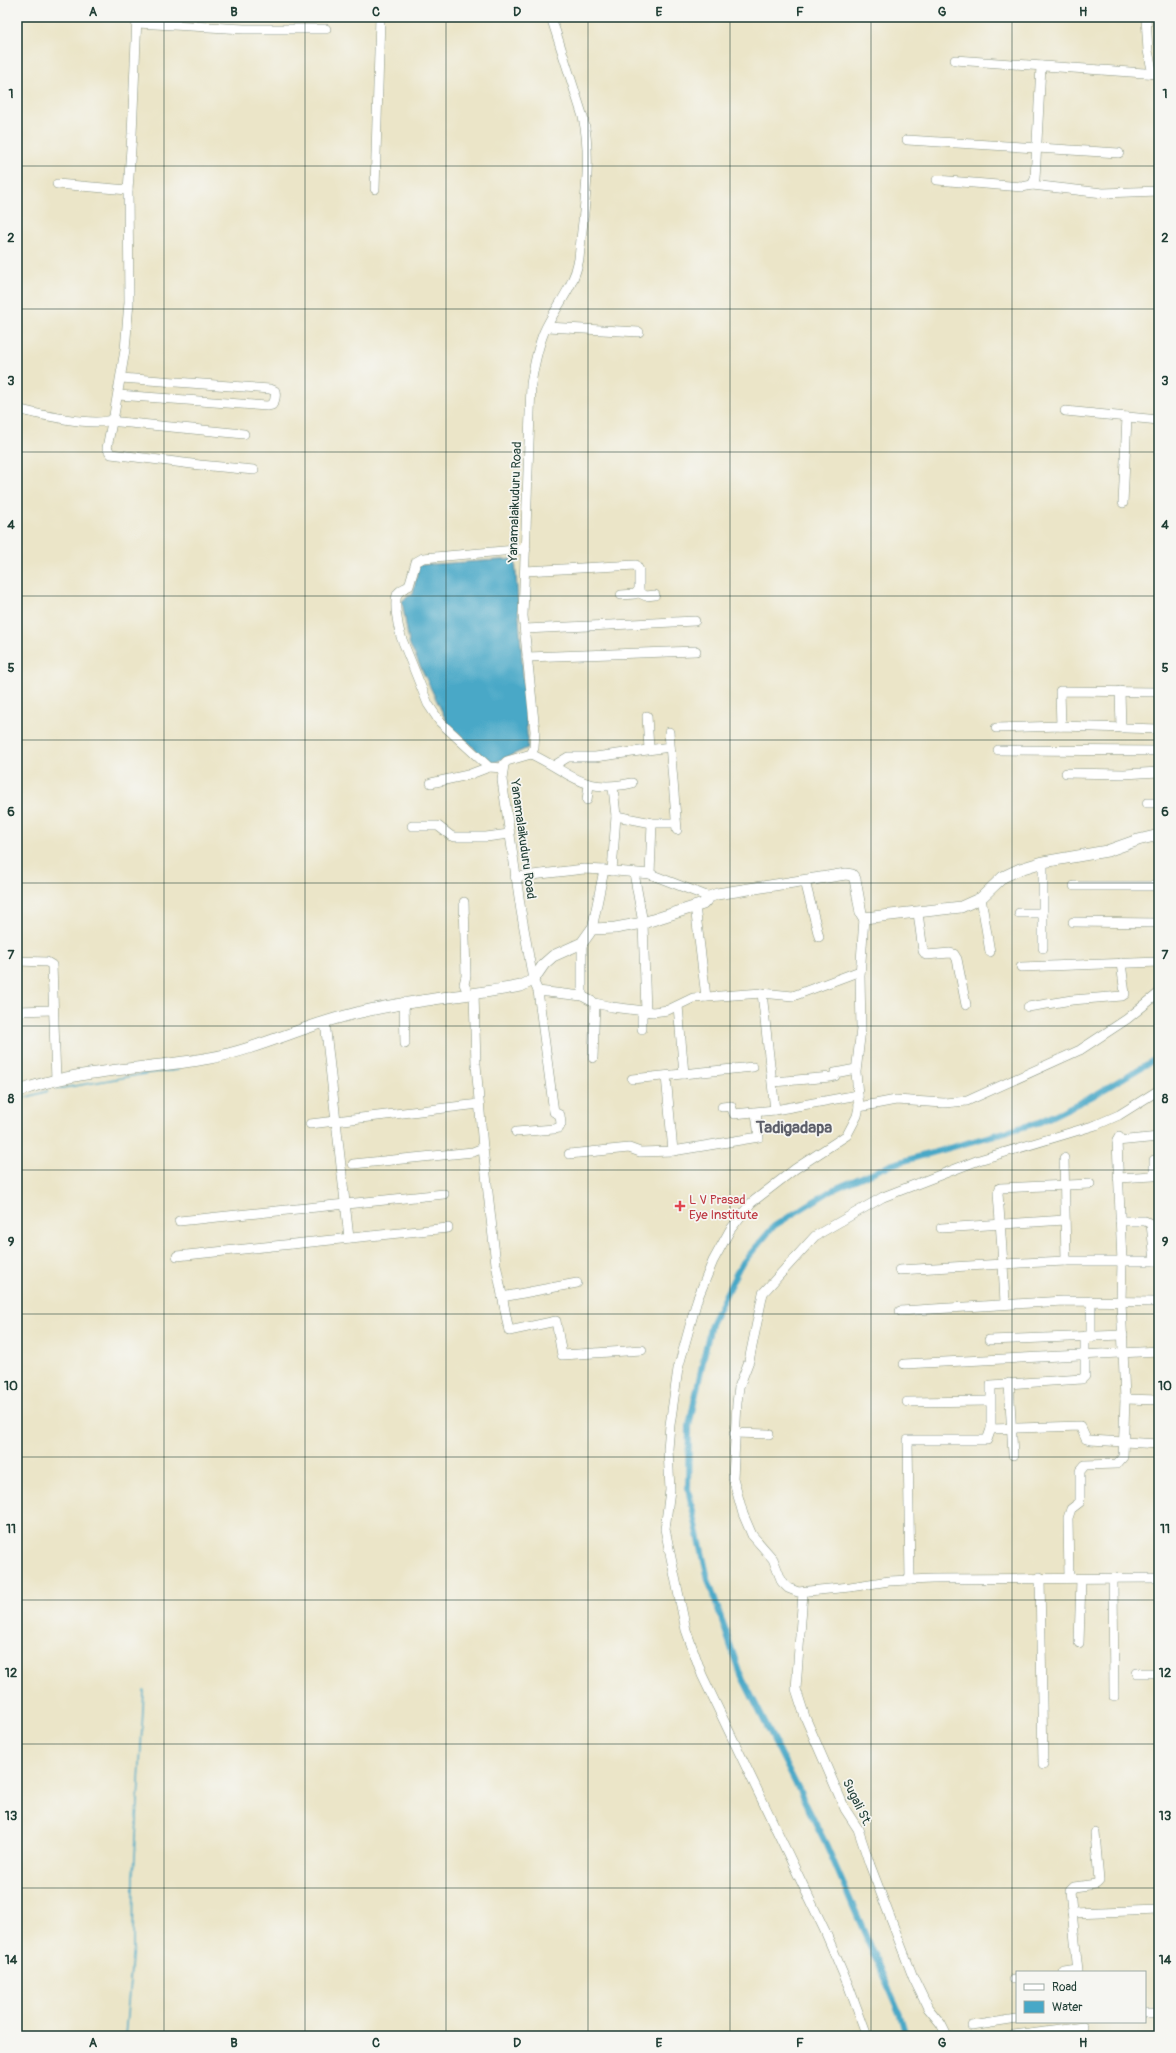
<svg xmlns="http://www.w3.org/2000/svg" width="1176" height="2053" font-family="Pangolin,sans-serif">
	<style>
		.water { fill: #48a8c7; stroke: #34727e }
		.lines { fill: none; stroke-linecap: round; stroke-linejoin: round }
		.stream { stroke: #48a8c7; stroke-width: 1.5 }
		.canal { stroke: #48a8c7; stroke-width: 6 }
		.minor-casing { stroke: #85917e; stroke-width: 10 }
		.major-casing { stroke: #85917e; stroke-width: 12 }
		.minor { stroke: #fff; stroke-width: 9 }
		.major { stroke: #fff; stroke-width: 11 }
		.grid { fill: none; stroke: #1f3d34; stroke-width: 1; stroke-opacity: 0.55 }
		.health-dot { fill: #e0444e; stroke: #f6f6f2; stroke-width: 1.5 }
		.labels { text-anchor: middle; stroke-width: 3.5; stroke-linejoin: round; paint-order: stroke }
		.street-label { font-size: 13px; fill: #1f3d34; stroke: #f6f6f2 }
		.health-label { font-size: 13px; fill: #be3a42; stroke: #f6f6f2; text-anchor: start }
		.district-label { font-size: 17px; font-weight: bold; fill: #5d5f69; stroke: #f6f6f2 }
		.neatline { fill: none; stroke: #1f3d34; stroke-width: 1.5 }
		.grid-label { font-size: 13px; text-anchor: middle; font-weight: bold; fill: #1f3d34 }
	</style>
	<rect width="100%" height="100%" fill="#f6f6f2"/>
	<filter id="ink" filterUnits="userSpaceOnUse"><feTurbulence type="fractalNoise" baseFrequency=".025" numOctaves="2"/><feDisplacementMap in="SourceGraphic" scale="8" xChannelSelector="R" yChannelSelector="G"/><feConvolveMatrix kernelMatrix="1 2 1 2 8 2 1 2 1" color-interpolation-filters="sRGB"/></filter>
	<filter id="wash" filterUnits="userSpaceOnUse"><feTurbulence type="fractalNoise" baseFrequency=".012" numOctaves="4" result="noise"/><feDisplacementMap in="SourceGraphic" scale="16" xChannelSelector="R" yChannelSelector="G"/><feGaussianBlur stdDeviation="0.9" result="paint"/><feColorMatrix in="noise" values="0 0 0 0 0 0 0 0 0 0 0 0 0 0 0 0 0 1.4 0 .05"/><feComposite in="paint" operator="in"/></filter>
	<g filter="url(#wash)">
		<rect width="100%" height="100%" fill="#ebe5c8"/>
		<path class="water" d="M515 559 528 748 491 764 447 722 409 643 402 601 413 593 419 565Z"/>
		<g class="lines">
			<g class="stream">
				<path d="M57 1089 150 1073 178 1070"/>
				<path d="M17 1100 48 1091"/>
				<path d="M125 2036 133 1947 134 1875 144 1691"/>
			</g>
			<path class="canal" d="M906 2036 900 2015 826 1844 739 1671 708 1579 688 1489 689 1426 711 1324 740 1266 774 1226 832 1190 890 1165 1040 1122 1093 1096 1159 1057"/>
		</g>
	</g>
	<g filter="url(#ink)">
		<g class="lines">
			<defs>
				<g id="minor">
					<path d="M1146 17 1148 51 1153 74"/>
					<path d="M137 23 244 29H326"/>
					<path d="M955 60 1159 74"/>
					<path d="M907 140 1119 153"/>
					<path d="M937 180 1022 187 1032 185 1035 179 1041 66"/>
					<path d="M57 184 128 190"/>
					<path d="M1032 185 1103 193 1159 191"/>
					<path d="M375 189 380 17"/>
					<path d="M547 327 639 332"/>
					<path d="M118 395 267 406 272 405C275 401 276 396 275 391L270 389 121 378"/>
					<path d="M17 409C36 414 97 428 113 419L114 415 125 350 129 302 128 190 132 134 137 17"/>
					<path d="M1065 411 1159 420"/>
					<path d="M109 421 244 434"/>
					<path d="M112 422 107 448 111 454 200 465 254 470"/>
					<path d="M1123 503 1127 417"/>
					<path d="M525 571 636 565 639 570V593L646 596 655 595"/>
					<path d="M621 595 635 594 639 590"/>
					<path d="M525 629 695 621"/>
					<path d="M527 657 696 651"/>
					<path d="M1120 691 1121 728"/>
					<path d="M647 716 649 749"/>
					<path d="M1061 726 1060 691 1159 692"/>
					<path d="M996 728 1061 726 1159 729"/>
					<path d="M669 732 677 830"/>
					<path d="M998 750 1159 751"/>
					<path d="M531 754C573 774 582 794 632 783"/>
					<path d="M555 765 568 757H595L670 747"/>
					<path d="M503 768 489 767 440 722 428 704 401 637C398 627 393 601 398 593 401 589 405 588 409 586L416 562 423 558 526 549"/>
					<path d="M1066 773 1124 774 1159 772"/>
					<path d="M431 783 468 775 489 767"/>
					<path d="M587 800 589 785"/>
					<path d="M1147 803H1159"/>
					<path d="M616 816 652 823H676"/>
					<path d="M412 826H438L451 836 455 837H486L509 834"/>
					<path d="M612 871 616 816 613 787"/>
					<path d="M634 873 643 923 646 1012 642 1014V1029"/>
					<path d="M650 874 652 823"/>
					<path d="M515 877 584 869 604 870"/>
					<path d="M805 881 819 937"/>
					<path d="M1074 886H1159"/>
					<path d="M981 898 990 952"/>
					<path d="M464 902 466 976 464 984 468 993"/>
					<path d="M695 906 706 997"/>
					<path d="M918 913 923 951 926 955 950 953 954 954 957 959 966 1005"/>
					<path d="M1019 913H1043"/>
					<path d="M864 918 860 976 861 1029 856 1072 859 1107 857 1116 847 1135 841 1139 795 1169 751 1203 730 1230 713 1261 697 1300 678 1369 670 1425 668 1449 670 1490 665 1529 686 1630 702 1675 825 1931 849 1987 867 2036"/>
					<path d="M1073 922 1159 923"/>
					<path d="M592 929 604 870 650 874 709 897"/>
					<path d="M1043 948V862"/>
					<path d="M17 961 47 962 52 965 56 1080"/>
					<path d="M1021 967 1159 962"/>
					<path d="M538 991 582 996 595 1003 612 1007 653 1012 668 1010 693 998 762 993 793 996 860 971"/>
					<path d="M762 993 775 1110"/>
					<path d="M582 996V943"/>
					<path d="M404 1002 405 1044"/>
					<path d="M678 1006 684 1074"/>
					<path d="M1028 1007 1072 1000 1122 996 1125 994 1121 963"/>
					<path d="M17 1011 53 1010"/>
					<path d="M325 1022 349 1238"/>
					<path d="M593 1058 595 1003"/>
					<path d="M666 1076 673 1151"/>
					<path d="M632 1079 753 1067"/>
					<path d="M773 1082 831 1077 835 1076V1073L856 1069"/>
					<path d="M1159 1090 1119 1115 1096 1125 979 1160 883 1197 815 1236 763 1293 749 1361 739 1387 737 1403 733 1478 743 1514 752 1535 773 1559 782 1582 788 1588 798 1592 850 1587 889 1581 932 1579 1159 1578"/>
					<path d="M722 1107 731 1106 734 1114 775 1110 858 1095"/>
					<path d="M859 1107 896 1100 944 1103 967 1101 1080 1050 1127 1019 1159 993"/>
					<path d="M310 1124 479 1104"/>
					<path d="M516 1132 554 1129 559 1128 561 1124 560 1115 554 1112 538 991 533 980 521 911 502 780 504 764 507 761 531 754 534 748 535 731 523 616 531 384C534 366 537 349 544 332 556 305 573 290 579 259 583 214 593 161 583 117L551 17"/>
					<path d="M1117 1141 1159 1137"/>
					<path d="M483 1148 496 1264 509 1331 556 1321 562 1355 642 1350"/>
					<path d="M569 1154 629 1148 640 1152 673 1151 759 1137 756 1113"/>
					<path d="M1064 1158 1066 1261"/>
					<path d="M353 1164 473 1152 483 1148 476 1064 474 993"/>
					<path d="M1118 1178 1154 1176V1160H1159"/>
					<path d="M179 1221 444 1194"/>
					<path d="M1120 1221H1145L1151 1224 1155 1261"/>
					<path d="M941 1228 1065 1220"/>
					<path d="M177 1256 448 1228"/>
					<path d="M899 1270 1003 1264 998 1193 1000 1188 1090 1184"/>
					<path d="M502 1297 577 1283"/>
					<path d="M1091 1301V1337"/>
					<path d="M1005 1303 1003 1264 1066 1261H1159"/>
					<path d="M900 1311 1063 1301 1159 1302"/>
					<path d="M989 1340 1123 1335"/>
					<path d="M904 1364 1159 1351"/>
					<path d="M1009 1383 1013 1455"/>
					<path d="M1125 1399 1159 1400"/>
					<path d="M907 1402 990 1401"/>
					<path d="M991 1429 1080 1426 1086 1439 1090 1440 1159 1444"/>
					<path d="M734 1433 769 1434"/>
					<path d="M1040 1577 1043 1765"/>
					<path d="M1069 1578 1068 1518 1071 1509 1080 1502V1471L1085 1465 1117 1464 1123 1457 1125 1399 1121 1301 1122 1262 1117 1141 1119 1137"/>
					<path d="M1113 1579 1114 1697"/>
					<path d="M910 1580 908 1440H987L991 1429V1385L1082 1379 1085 1376V1336"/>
					<path d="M803 1593 796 1689 805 1717 845 1809 858 1829 870 1865 913 1977 928 2008 941 2024 947 2036"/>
					<path d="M1079 1643 1081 1579"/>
					<path d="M1137 1673H1159"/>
					<path d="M1072 1913 1159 1910"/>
					<path d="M1064 1972 1077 1970"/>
					<path d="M1078 1972 1070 1891 1074 1887 1096 1884 1099 1881 1095 1833"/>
					<path d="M1013 1979H1017"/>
					<path d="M1145 2012H1159"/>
					<path d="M972 2026 1017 2019"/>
					<path d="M1014 2036 1083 2027"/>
				</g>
				<path id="major" d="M17 1092C79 1068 145 1070 210 1058 257 1049 299 1028 345 1016 404 1000 462 997 521 986L533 980 544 964 553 956 582 943 592 929 615 928 643 923 703 904 709 897 717 894 846 874 852 875 855 879 861 913 864 918 961 907 981 898 1003 877 1020 869 1043 862 1107 851 1138 840 1159 835"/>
			</defs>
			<use href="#minor" class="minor-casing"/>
			<use href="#major" class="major-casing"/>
			<use href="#minor" class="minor"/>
			<use href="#major" class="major"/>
		</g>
	</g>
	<path class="grid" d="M164 17V2036M305 17V2036M446 17V2036M588 17V2036M730 17V2036M871 17V2036M1012 17V2036M17 166H1159M17 309H1159M17 452H1159M17 596H1159M17 740H1159M17 883H1159M17 1026H1159M17 1170H1159M17 1314H1159M17 1457H1159M17 1600H1159M17 1744H1159M17 1888H1159"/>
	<path class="health-dot" d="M678 1200h4v4h4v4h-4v4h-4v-4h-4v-4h4z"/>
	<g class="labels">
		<g class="street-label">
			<text transform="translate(514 502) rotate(-88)" y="5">Yanamalaikuduru Road</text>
			<text transform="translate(524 839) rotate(82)" y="5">Yanamalaikuduru Road</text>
			<text transform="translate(858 1802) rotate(64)" y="5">Sugali St.</text>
		</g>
		<g class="health-label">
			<text x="689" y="1204">L V Prasad<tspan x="689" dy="15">Eye Institute</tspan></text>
		</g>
		<g class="district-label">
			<text x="794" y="1133">Tadigadapa</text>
		</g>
	</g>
	<rect width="1176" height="2053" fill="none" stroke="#f6f6f2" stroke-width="44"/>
	<rect x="1016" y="1971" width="130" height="52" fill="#f6f6f2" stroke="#a0aca6"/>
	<rect x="1024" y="1984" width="20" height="6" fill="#ffffff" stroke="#a0aca6"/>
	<text x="1052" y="1991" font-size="12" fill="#1f3d34">Road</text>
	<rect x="1024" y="2001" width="20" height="12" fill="#48a8c7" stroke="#a0aca6"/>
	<text x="1052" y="2011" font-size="12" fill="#1f3d34">Water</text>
	<rect x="22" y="22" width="1132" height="2009" class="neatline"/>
	<g class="grid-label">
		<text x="93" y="16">A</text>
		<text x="234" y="16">B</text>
		<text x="376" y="16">C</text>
		<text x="517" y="16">D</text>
		<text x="659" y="16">E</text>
		<text x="800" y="16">F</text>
		<text x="942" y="16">G</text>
		<text x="1083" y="16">H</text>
		<text x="11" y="98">1</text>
		<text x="1165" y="98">1</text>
		<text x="11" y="242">2</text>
		<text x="1165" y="242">2</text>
		<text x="11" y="385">3</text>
		<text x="1165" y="385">3</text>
		<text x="11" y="529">4</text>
		<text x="1165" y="529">4</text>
		<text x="11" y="672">5</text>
		<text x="1165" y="672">5</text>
		<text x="11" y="816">6</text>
		<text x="1165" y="816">6</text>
		<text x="11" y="959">7</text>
		<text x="1165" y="959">7</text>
		<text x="11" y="1103">8</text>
		<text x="1165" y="1103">8</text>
		<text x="11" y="1246">9</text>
		<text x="1165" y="1246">9</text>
		<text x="11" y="1390">10</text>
		<text x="1165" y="1390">10</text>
		<text x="11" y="1533">11</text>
		<text x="1165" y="1533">11</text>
		<text x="11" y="1677">12</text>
		<text x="1165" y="1677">12</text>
		<text x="11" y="1820">13</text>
		<text x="1165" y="1820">13</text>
		<text x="11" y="1964">14</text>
		<text x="1165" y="1964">14</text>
		<text x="93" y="2047">A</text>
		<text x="234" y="2047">B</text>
		<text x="376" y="2047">C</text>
		<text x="517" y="2047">D</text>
		<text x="659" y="2047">E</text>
		<text x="800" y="2047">F</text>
		<text x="942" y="2047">G</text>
		<text x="1083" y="2047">H</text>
	</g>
</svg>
